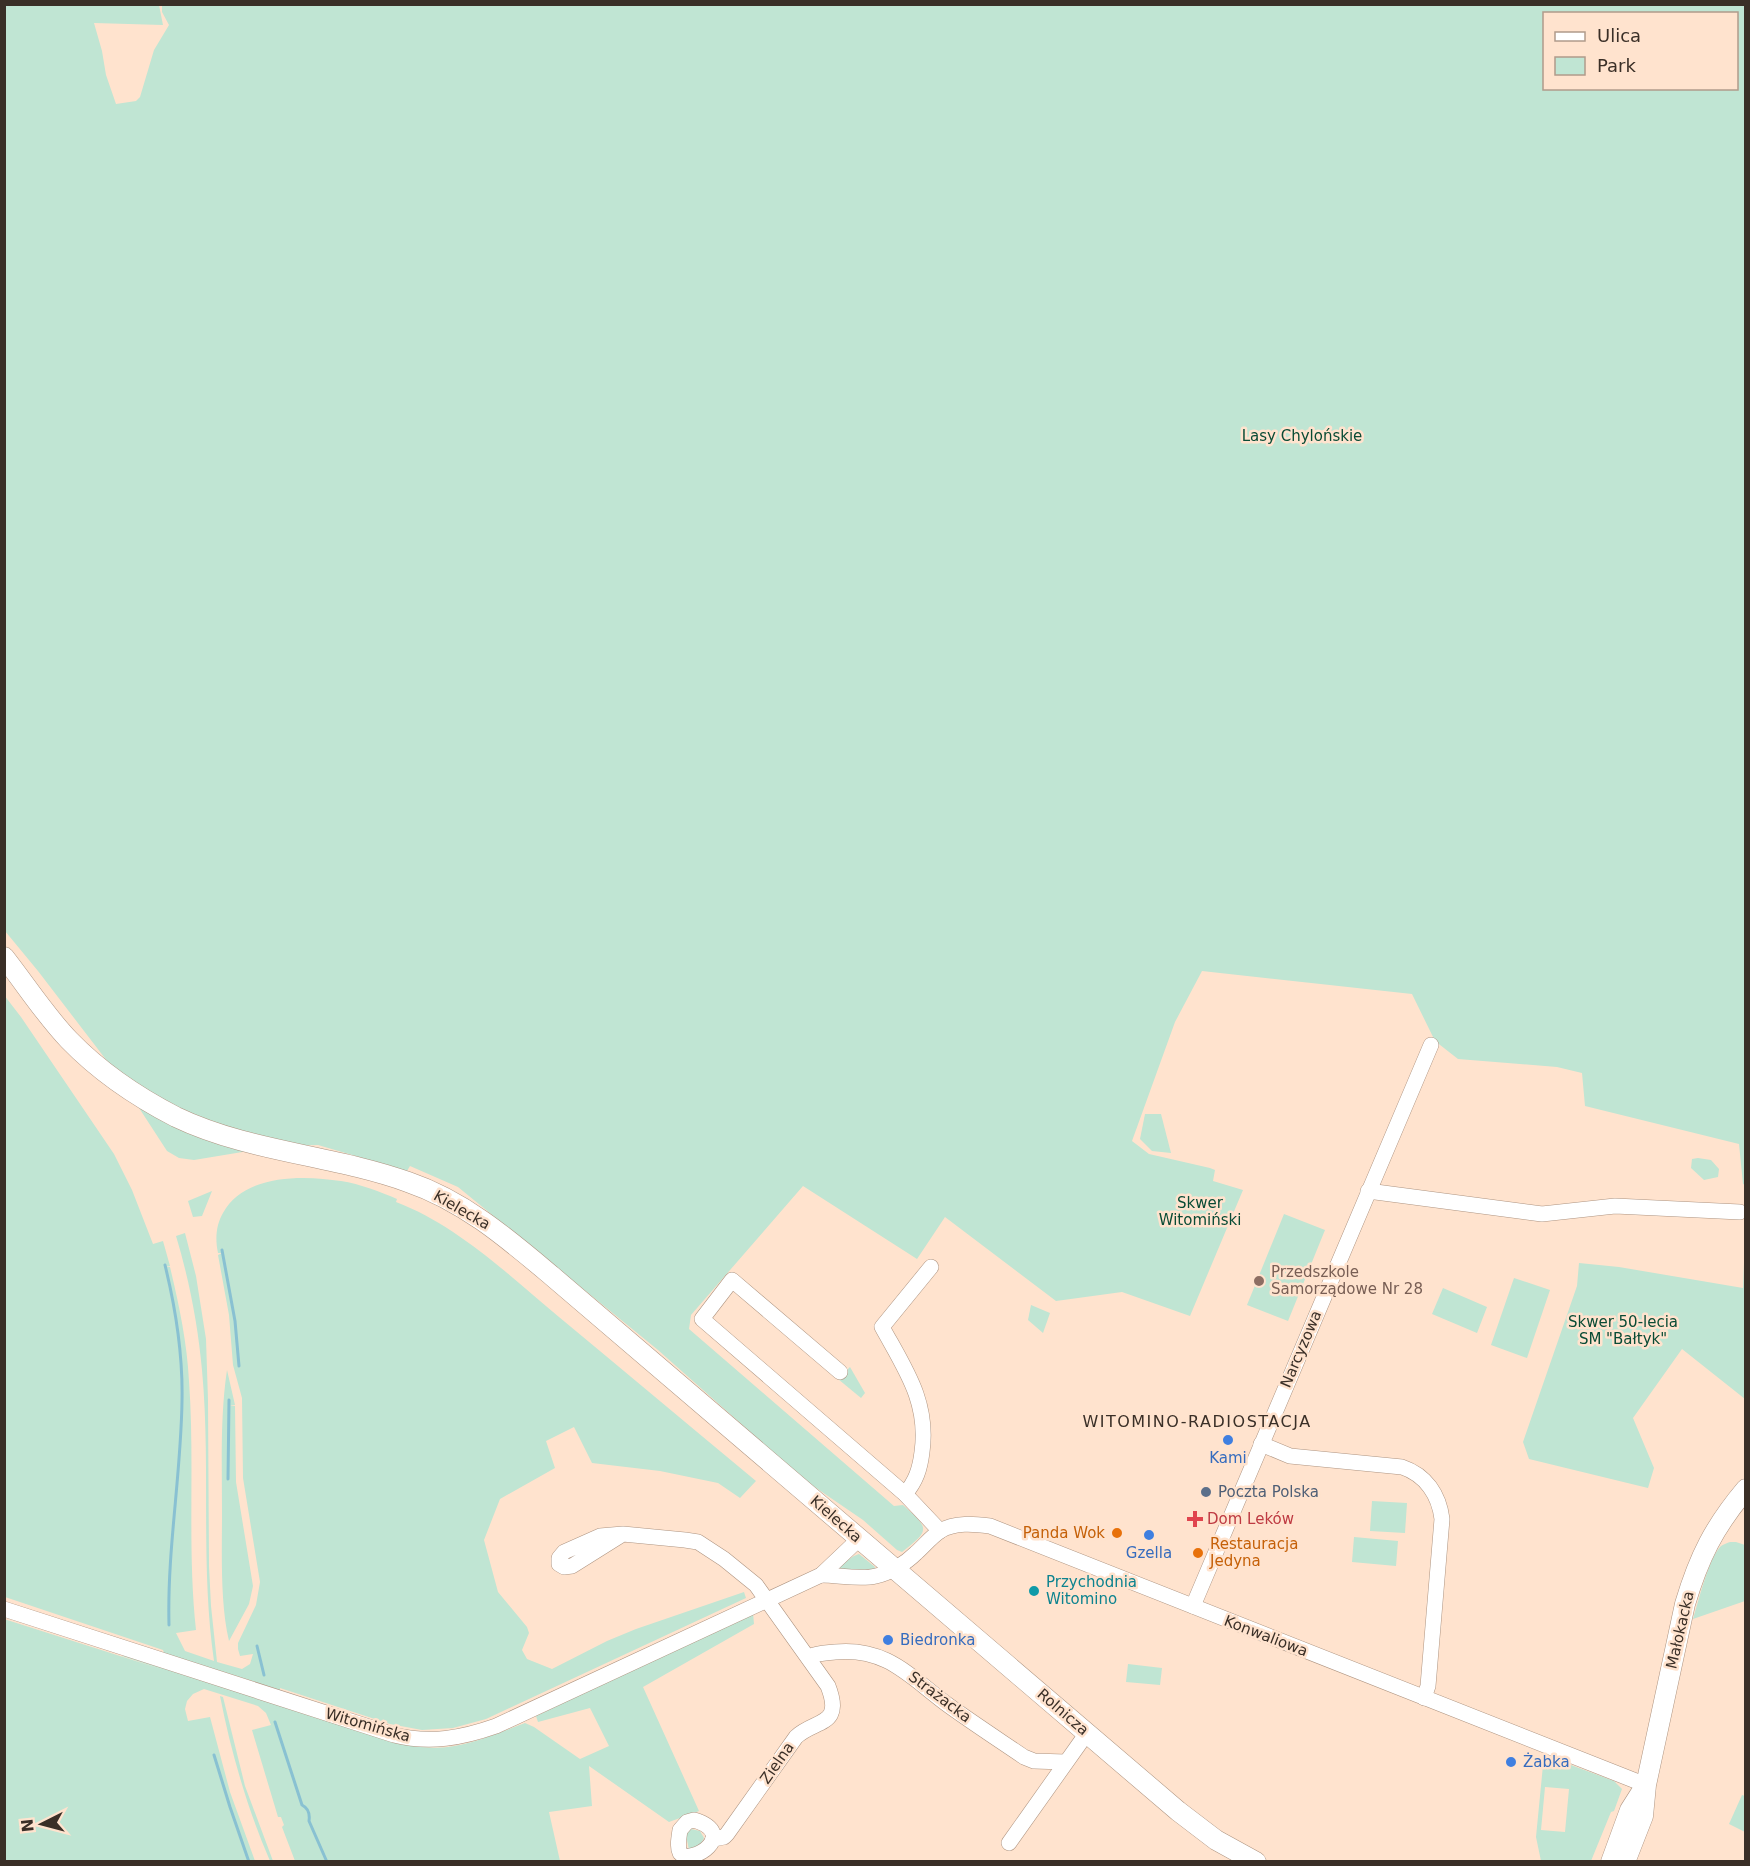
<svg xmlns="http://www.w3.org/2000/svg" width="1750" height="1866" font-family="'DejaVu Sans',sans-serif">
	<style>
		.green { fill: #c0e5d3; fill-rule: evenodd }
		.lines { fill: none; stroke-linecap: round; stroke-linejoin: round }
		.stream { stroke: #89c1d2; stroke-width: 3 }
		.minor-casing { stroke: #ae9481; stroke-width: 16 }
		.major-casing { stroke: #ae9481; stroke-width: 21 }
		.minor { stroke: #fff; stroke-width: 15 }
		.major { stroke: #fff; stroke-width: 20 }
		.education-dot { fill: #8d6e63; stroke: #ffe3ce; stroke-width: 2 }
		.shop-dot { fill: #3f7fe0; stroke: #ffe3ce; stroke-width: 2 }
		.service-dot { fill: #5c6f8a; stroke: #ffe3ce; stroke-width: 2 }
		.health-dot { fill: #e0444e; stroke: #ffe3ce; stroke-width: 2 }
		.food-dot { fill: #e8710a; stroke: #ffe3ce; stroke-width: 2 }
		.culture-dot { fill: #0f9aa8; stroke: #ffe3ce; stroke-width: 2 }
		.labels { text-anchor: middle; stroke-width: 5; stroke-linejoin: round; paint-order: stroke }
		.park-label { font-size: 15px; fill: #094b35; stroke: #ffe3ce }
		.street-label { font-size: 15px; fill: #3a2f27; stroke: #ffe3ce }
		.education-label { font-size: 15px; fill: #785e54; stroke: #ffe3ce; text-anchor: start }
		.shop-label { font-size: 15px; fill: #366cbe; stroke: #ffe3ce }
		.service-label { font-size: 15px; fill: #4e5e75; stroke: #ffe3ce; text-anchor: start }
		.health-label { font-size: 15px; fill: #be3a42; stroke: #ffe3ce; text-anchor: start }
		.food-label { font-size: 15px; fill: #c56008; stroke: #ffe3ce; text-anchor: end }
		.culture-label { font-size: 15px; fill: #0d838f; stroke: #ffe3ce; text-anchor: start }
		.neighbourhood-label { font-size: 16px; letter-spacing: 1.5px; fill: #3a2f27; stroke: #ffe3ce }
	</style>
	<rect width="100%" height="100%" fill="#ffe3ce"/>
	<g class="green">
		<path d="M4 5H159L163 25 94 23 102 51 106 75 116 104 136 101 140 97 154 50 169 25 162 12V5H1745V1185L1743 1184 1739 1144 1585 1106 1582 1073 1557 1067 1458 1059 1435 1041 1412 994 1202 971 1175 1022 1132 1141 1149 1154 1210 1168 1215 1170 1213 1181 1243 1190 1190 1316 1122 1292 1056 1301 945 1217 917 1259 803 1186 691 1315 689 1329 894 1506 903 1505C928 1528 932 1529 902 1552L897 1550 863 1520 803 1479 658 1350 458 1187 410 1166 407 1171 318 1145 278 1146 194 1160 179 1158 167 1151 117 1074 38 971 5 931ZM1544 14H1736V88H1544Z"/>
		<path d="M4 995 21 1017 114 1154 132 1190 153 1244 163 1241 170 1266 166 1267H170C179 1305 187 1342 189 1381 195 1464 187 1547 196 1630L176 1633 185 1651 214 1661C200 1564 211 1467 202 1370 198 1325 189 1279 176 1236L185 1233 196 1276 206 1339 208 1400 209 1566 211 1606 217 1662 242 1669 250 1664 253 1654 240 1656 238 1649V1643L256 1605 260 1582 243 1478 242 1398 233 1365 229 1315 218 1255 222 1253H218C215 1239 216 1225 223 1213 244 1174 303 1175 341 1181 360 1184 381 1192 397 1199L396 1202C457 1225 510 1276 559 1317 625 1372 690 1426 756 1481L740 1498 718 1483 660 1471 592 1463 574 1427 546 1441 555 1468 500 1499 484 1540 498 1592 527 1627 529 1633 522 1650 527 1659 552 1669 607 1641 636 1629 744 1592 746 1598 486 1719 453 1728 422 1730 390 1724 280 1688V1690L164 1653 163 1650 5 1597Z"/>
		<path d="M1145 1114H1161L1171 1153 1152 1151 1140 1139Z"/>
		<path d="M1698 1158 1711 1160 1719 1169 1718 1177 1704 1180 1691 1168 1692 1159Z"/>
		<path d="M212 1191 202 1216 193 1217 188 1201Z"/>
		<path d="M1284 1214 1325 1230 1288 1321 1247 1305Z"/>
		<path d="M1745 1237V1399L1682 1349 1633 1418 1654 1468 1648 1488 1529 1459 1523 1442 1577 1286 1579 1263 1619 1267 1743 1288Z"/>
		<path d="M1514 1278 1550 1290 1527 1358 1491 1345Z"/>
		<path d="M1443 1288 1487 1307 1477 1333 1432 1314Z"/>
		<path d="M1031 1305 1050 1313 1043 1333 1028 1320Z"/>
		<path d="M850 1367 865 1393 861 1398 838 1379Z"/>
		<path d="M227 1370 235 1405 229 1406H235L236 1482 253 1586 249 1604 229 1641C220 1603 222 1553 222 1513 222 1465 220 1417 227 1370Z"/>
		<path d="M1372 1501 1407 1503 1405 1533 1370 1531Z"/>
		<path d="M1354 1537 1398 1541 1396 1566 1352 1562Z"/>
		<path d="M1730 1542H1736L1745 1545V1601L1693 1619C1698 1603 1709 1557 1721 1546 1724 1544 1727 1543 1730 1542Z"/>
		<path d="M859 1554 875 1567 874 1570 840 1571 837 1567 854 1556Z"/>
		<path d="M753 1613 754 1624 643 1687 699 1811 669 1822 589 1766 592 1806 549 1812 560 1861H295L282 1827 284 1825 281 1817H278L252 1730 271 1725 266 1713 258 1706 204 1689 193 1694 187 1701 185 1709 188 1721 210 1717 230 1792 255 1861 5 1862 4 1619 164 1670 122 1656 126 1654 393 1742C448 1756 474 1742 525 1723L534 1727 580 1759 609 1746 590 1708 538 1722 536 1716Z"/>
		<path d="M1128 1664 1162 1668 1160 1685 1126 1682Z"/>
		<path d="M220 1696 223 1697 245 1786 273 1861H270C247 1808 231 1752 220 1696Z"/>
		<path d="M1544 1755 1614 1781 1622 1789 1614 1811 1611 1812 1591 1861H1541L1536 1837ZM1545 1787 1569 1789 1565 1832 1541 1830Z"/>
		<path d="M1742 1795 1745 1796V1832L1729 1824Z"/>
		<path d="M691 1829 700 1831 704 1838 699 1847 689 1850 686 1835Z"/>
	</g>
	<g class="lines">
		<g class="stream">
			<path d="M222 1250 235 1321 239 1366"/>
			<path d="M165 1265C176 1310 183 1355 182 1401 181 1476 167 1550 169 1625"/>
			<path d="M228 1479 229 1400"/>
			<path d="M257 1646 264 1675"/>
			<path d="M275 1722 302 1805C308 1808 310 1814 309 1821L327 1862"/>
			<path d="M214 1755 230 1807 249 1862"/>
		</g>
		<defs>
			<g id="minor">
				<path d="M1368 1191 1542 1214 1615 1206 1740 1212"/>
				<path d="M840 1372 732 1280 702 1319 905 1494 940 1531"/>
				<path d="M1261 1444 1290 1456 1402 1467C1426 1475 1439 1495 1442 1519L1428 1686 1424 1698"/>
				<path d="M905 1494C916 1481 920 1469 922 1452 929 1402 905 1369 882 1327L931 1267"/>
				<path d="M623 1534 572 1566 564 1567 559 1564V1558L564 1552 600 1536 623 1534 685 1540 698 1542 724 1559 756 1585 828 1686C844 1727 815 1719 796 1737L727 1834 724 1837 713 1839"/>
				<path d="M821 1575C839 1575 859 1580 876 1576 890 1573 906 1563 916 1553 924 1546 931 1537 940 1531 955 1522 974 1524 990 1526L1646 1785"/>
				<path d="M1193 1606 1431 1045"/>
				<path d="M4 1609 394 1735C430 1744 462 1738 496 1726L821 1575 859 1539"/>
				<path d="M808 1657C817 1653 826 1653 835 1652 887 1647 910 1677 948 1705 973 1723 999 1740 1024 1757L1034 1761 1065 1762"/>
				<path d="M694 1820C740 1834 691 1866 680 1853 677 1847 679 1837 680 1830L687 1822Z"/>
				<path d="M1009 1843 1087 1733"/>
			</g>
			<g id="major">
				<path d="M4 957C26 985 45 1015 69 1040 99 1071 137 1097 176 1117 249 1152 333 1155 408 1182 464 1201 508 1239 552 1276L1178 1811 1216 1840 1256 1862"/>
				<path d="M1611 1862 1630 1810 1644 1788"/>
				<path d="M1625 1862 1643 1816 1646 1785 1685 1604C1699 1557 1714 1527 1746 1489"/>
			</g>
		</defs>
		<use href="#minor" class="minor-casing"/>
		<use href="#major" class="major-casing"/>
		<use href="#minor" class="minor"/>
		<use href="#major" class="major"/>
	</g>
	<circle class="education-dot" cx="1259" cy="1281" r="6"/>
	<g class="shop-dot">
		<circle cx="1228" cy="1440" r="6"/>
		<circle cx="1149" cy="1535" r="6"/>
		<circle cx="888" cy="1640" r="6"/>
		<circle cx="1511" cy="1762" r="6"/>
	</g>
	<circle class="service-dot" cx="1206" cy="1492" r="6"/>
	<path class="health-dot" d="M1192 1510h6v6h6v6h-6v6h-6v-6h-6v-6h6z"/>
	<g class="food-dot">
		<circle cx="1117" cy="1533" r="6"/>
		<circle cx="1198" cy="1553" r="6"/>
	</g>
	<circle class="culture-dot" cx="1034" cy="1591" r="6"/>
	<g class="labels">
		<g class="park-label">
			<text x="1302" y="441">Lasy Chylońskie</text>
			<text x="1200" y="1208">Skwer<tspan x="1200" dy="17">Witomiński</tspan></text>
			<text x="1623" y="1327">Skwer 50-lecia<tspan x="1623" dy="17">SM "Bałtyk"</tspan></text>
		</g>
		<g class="street-label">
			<text transform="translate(462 1210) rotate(30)" y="5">Kielecka</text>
			<text transform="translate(1301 1349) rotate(-67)" y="5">Narcyzowa</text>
			<text transform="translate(836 1519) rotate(41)" y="5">Kielecka</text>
			<text transform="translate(1680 1630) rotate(-77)" y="5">Małokacka</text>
			<text transform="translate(1266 1636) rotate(21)" y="5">Konwaliowa</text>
			<text transform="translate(940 1697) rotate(37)" y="5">Strażacka</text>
			<text transform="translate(1063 1712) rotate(41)" y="5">Rolnicza</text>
			<text transform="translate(368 1725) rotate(16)" y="5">Witomińska</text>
			<text transform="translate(777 1763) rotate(-55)" y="5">Zielna</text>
		</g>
		<g class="education-label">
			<text x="1271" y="1277">Przedszkole<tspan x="1271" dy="17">Samorządowe Nr 28</tspan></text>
		</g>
		<g class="shop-label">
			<text x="1228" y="1463">Kami</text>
			<text x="1149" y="1558">Gzella</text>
			<text x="900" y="1645" text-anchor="start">Biedronka</text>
			<text x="1523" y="1767" text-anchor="start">Żabka</text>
		</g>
		<g class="service-label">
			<text x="1218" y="1497">Poczta Polska</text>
		</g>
		<g class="health-label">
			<text x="1207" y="1524">Dom Leków</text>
		</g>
		<g class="food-label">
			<text x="1105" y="1538">Panda Wok</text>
			<text x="1210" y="1549" text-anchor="start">Restauracja<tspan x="1210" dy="17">Jedyna</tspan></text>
		</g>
		<g class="culture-label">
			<text x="1046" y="1587">Przychodnia<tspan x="1046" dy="17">Witomino</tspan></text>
		</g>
		<g class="neighbourhood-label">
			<text x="1197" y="1427">WITOMINO-RADIOSTACJA</text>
		</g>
	</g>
	<rect width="1750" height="1866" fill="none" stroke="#3a2f27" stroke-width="12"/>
	<rect x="1543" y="12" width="195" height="78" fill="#ffe3ce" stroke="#b09b8b" stroke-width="1.5"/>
	<rect x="1555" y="32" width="30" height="9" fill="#ffffff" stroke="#b09b8b" stroke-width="1.5"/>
	<text x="1597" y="42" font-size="18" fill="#3a2f27">Ulica</text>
	<rect x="1555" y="57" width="30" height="18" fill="#c0e5d3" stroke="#b09b8b" stroke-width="1.5"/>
	<text x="1597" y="72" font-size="18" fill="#3a2f27">Park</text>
	<g transform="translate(42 1824) rotate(264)" stroke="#ffe3ce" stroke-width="4.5" paint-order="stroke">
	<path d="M0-4.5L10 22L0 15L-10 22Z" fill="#3a2f27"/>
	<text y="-9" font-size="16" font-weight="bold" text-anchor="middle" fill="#3a2f27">N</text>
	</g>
</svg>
